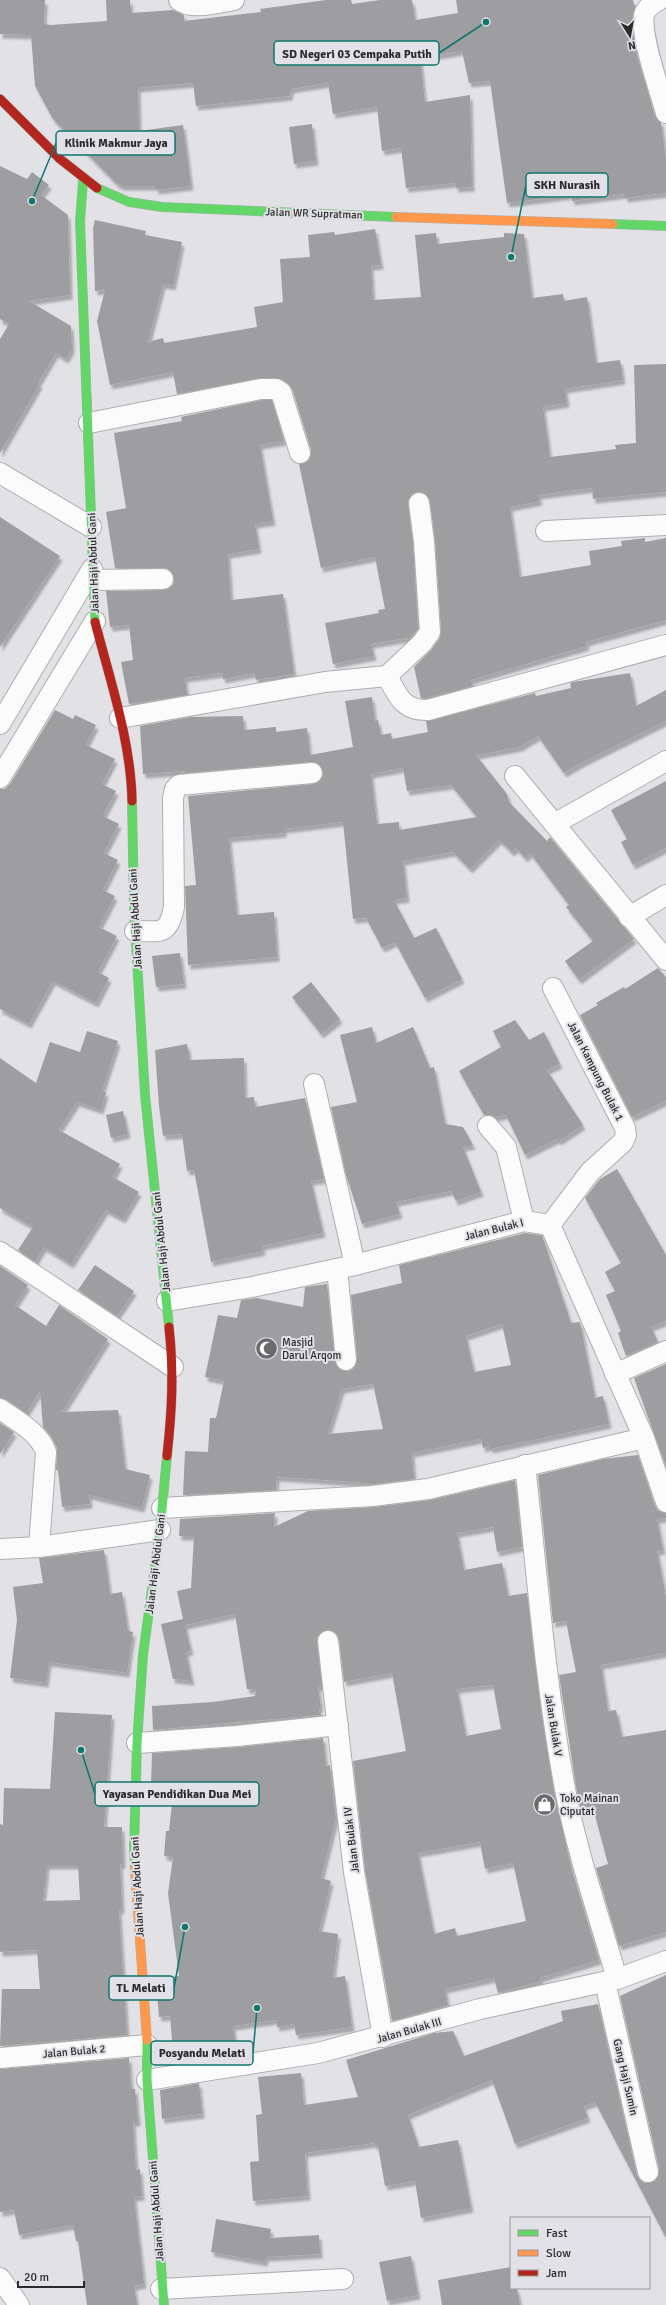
<svg xmlns="http://www.w3.org/2000/svg" width="666" height="2305" font-family="Signika,sans-serif">
	<style>
		.building { fill: #9e9ea1; fill-rule: evenodd; filter: url(#shadow) }
		.lines { fill: none; stroke-linecap: round; stroke-linejoin: round }
		.street-casing { stroke: #aeaeb1; stroke-width: 22 }
		.fast-casing { stroke: #aeaeb1; stroke-width: 10 }
		.slow-casing { stroke: #aeaeb1; stroke-width: 10 }
		.jam-casing { stroke: #aeaeb1; stroke-width: 10 }
		.street { stroke: #fbfbfb; stroke-width: 20 }
		.fast { stroke: #63d668; stroke-width: 9 }
		.slow { stroke: #ff974d; stroke-width: 9 }
		.jam { stroke: #b3261e; stroke-width: 9 }
		.labels { text-anchor: middle; stroke-width: 4; stroke-linejoin: round; paint-order: stroke }
		.street-label { font-size: 11px; fill: #2a2a2c; stroke: #e1e1e7 }
		.poi-label { font-size: 11px; fill: #2a2a2c; stroke: #e1e1e7; text-anchor: start }
		.leader { fill: none; stroke: #0f766e; stroke-width: 1.5 }
		.callout-dot { fill: #0f766e; stroke: #e1e1e7; stroke-width: 1.5 }
		.callout { fill: #e1e1e7; stroke: #0f766e; stroke-width: 1.5 }
		.callout-label { font-size: 12px; text-anchor: middle; font-weight: bold; fill: #2a2a2c }
	</style>
	<defs>
		<filter id="shadow"><feDropShadow dx="2.5" dy="4.5" stdDeviation="1" flood-color="#0004"/></filter>
	</defs>
	<rect width="100%" height="100%" fill="#e2e2e6"/>
	<g class="building">
		<path d="M0 0H45L44 24 51 25 107 21 106 0H130L131 13 173 10 184 15V21L261 12 260 9 326 0H351L352 4 380 0H412L415 20 458 13 456 0H633L635 7 632 26 636 52 655 116 661 123 666 159V193L625 198V194L572 201 571 195 507 203 490 81 469 83 462 51 420 58 425 102 470 95 472 187 456 188 455 183 406 188 401 148 382 151 377 107 333 114 328 83 291 89 290 96 196 106 193 83 138 88 139 131 183 125 191 186 156 190V186H122L117 184 53 119 35 86 31 35 0 34Z"/>
		<path d="M312 124 316 161 294 164 289 127Z"/>
		<path d="M0 166 27 179 32 172 49 185 41 195 68 215 70 295 29 301 71 326 72 349 66 359 56 353 38 383 40 384 0 453V339L9 324 0 319Z"/>
		<path d="M95 220 146 231 145 235 182 242 173 286 163 284 148 342 163 338 164 343 257 327 254 307 283 302 280 259 310 257 308 235 334 232 335 235 375 229 381 265 371 266 373 300 421 297 415 235 436 233 437 244 504 237V233L524 234 532 298 563 294 564 301 587 297 596 363 620 360 623 380 565 389 567 403 543 407 550 457 616 449 615 445 636 443 634 365 666 364V492L593 499 592 488 538 495 540 501 510 507 520 577 591 565 589 551 622 546 621 541 645 538V542L666 538V620L586 642 587 646 471 680 473 686 427 698H421L414 667 431 650 439 639 441 631 435 541 430 502 424 493 417 492 409 498 408 504 413 543 418 629 408 640 407 638 371 644 374 656 333 664 325 623 379 613 378 610 385 609 375 557 321 568 299 464 309 460 311 450 292 388 282 379 261 378 177 394 173 372 110 385 97 321 105 290 95 291 93 228Z"/>
		<path d="M262 400H272L284 441 260 445 273 521 255 524 259 549 228 554 231 600 283 594 294 674 256 680 254 673 223 679 222 673 185 678 187 695 129 704 121 662 133 660 129 625 110 627 106 591 164 590 173 585 174 578 169 569 163 568H115L106 512 126 508 114 433 182 421 181 417Z"/>
		<path d="M0 517 60 556 0 647Z"/>
		<path d="M630 673 636 706 666 690V721L583 762 564 773 538 736 520 747 476 755 507 794 509 802 547 841 550 837 634 939 579 980 565 961 593 941 566 907 569 905 530 853 525 858 516 848 512 852 499 840 470 869 453 852 403 861 407 898 394 900 414 938 436 928 462 979 425 998 395 942 382 948 366 918 353 919 343 822 284 829V833L229 838 237 915 274 912 277 957 188 965 185 886 196 885 188 796 313 784 322 778 323 772 317 763 311 762 185 773V771L143 774 140 726 190 717 243 716 244 730 276 727V732L307 728 310 755 353 747 345 701 372 697 375 721 378 720 381 735 391 733 392 739 428 732 426 721 535 693 536 696 571 688 570 683 573 682ZM403 768 407 791 451 785 477 817 399 830V822L377 824 371 774Z"/>
		<path d="M55 710 73 719 75 715 96 725 86 745 115 759 102 784 116 791 103 816 119 824 104 853 118 860 103 890 115 896 99 927 117 936 98 972 109 978 96 1003 53 981 29 1024 0 1009V789H5L10 784Z"/>
		<path d="M666 781V848L633 865 621 842 627 839 611 810Z"/>
		<path d="M180 953 184 984 156 987 152 956Z"/>
		<path d="M658 968 666 977V1101L632 1117 580 1015 598 1005 596 1003 624 987 625 989Z"/>
		<path d="M311 982 340 1019 321 1034 292 997Z"/>
		<path d="M515 1020 529 1040 544 1032 560 1064 547 1070 583 1125 559 1141 557 1139 525 1155 506 1115 495 1117 491 1115H484L459 1071 501 1047 493 1031Z"/>
		<path d="M372 1027 376 1043 413 1027 430 1068 434 1067 445 1124 463 1127 473 1145 463 1147 481 1192 456 1201 451 1191 396 1202 400 1214 362 1224 346 1175 331 1107 357 1102 340 1035Z"/>
		<path d="M87 1031 118 1041 102 1091 106 1092 101 1110 77 1102 59 1130 120 1164 113 1177 139 1192 123 1219 106 1210 71 1264 44 1247 35 1262 18 1250 33 1227 0 1208V1058L36 1083 50 1042 80 1052Z"/>
		<path d="M187 1044 190 1060 244 1058 245 1098 254 1097 255 1107 305 1098 324 1179 311 1181 323 1233 262 1246 263 1251 211 1262 194 1170 187 1171 182 1134 163 1136 159 1106 155 1050Z"/>
		<path d="M123 1111 128 1134 111 1138 106 1115Z"/>
		<path d="M617 1169 666 1255V1321L651 1327 658 1342 626 1356 618 1333 621 1331 606 1295 615 1291 605 1272 621 1263 585 1198 600 1179Z"/>
		<path d="M525 1233 542 1235 571 1323 580 1322 595 1398 603 1396 609 1424 490 1449V1446L483 1448 481 1439 412 1453 414 1479 366 1485 369 1483 277 1477 276 1490 183 1495 185 1451 208 1452 210 1418H216L224 1381 205 1377 218 1315 237 1318 241 1300 257 1298 303 1307 305 1287 327 1284 335 1362 341 1370 348 1371 353 1369 357 1359 351 1295 402 1283 399 1265ZM502 1324 511 1365 474 1372 466 1336ZM373 1384 383 1429 328 1434 342 1389Z"/>
		<path d="M95 1265 134 1291 117 1316 78 1290Z"/>
		<path d="M0 1266 28 1285 15 1305 46 1326 59 1305 108 1339 62 1412 118 1410 125 1469 150 1475 142 1508 89 1495 90 1504 62 1507 58 1470H56L57 1448 51 1436 43 1427 40 1391 26 1413 6 1399 0 1398Z"/>
		<path d="M666 1364V1467L634 1378Z"/>
		<path d="M0 1423 14 1432 0 1454Z"/>
		<path d="M638 1455 655 1506 659 1511 666 1513V1518L657 1519 663 1550 657 1551 666 1597V1653L601 1665 608 1711 616 1710 622 1737 666 1730V1932L619 1946 596 1868 608 1864 593 1808 581 1811 576 1787 559 1675 576 1672 566 1621 553 1623 538 1475 603 1459Z"/>
		<path d="M515 1480 522 1547 497 1552 493 1527 457 1533 464 1570 502 1563 508 1596 527 1593 541 1710 554 1791 571 1867 599 1960 540 1978 541 1981 498 1993 494 1978 445 1989 448 2005 392 2021 365 1870 353 1761 406 1751 392 1673 344 1682 339 1639 333 1631 326 1630 318 1636 317 1642 322 1686 318 1687 321 1707 319 1708 320 1715 153 1730 152 1706 213 1702 255 1696 256 1690 247 1689 235 1614 185 1625 191 1651 186 1652 192 1681 173 1679 161 1624 183 1619 177 1591 191 1588 194 1536H179L180 1519 275 1513 274 1527 308 1511 373 1507 430 1500ZM493 1685 501 1729 466 1736 457 1689ZM480 1842 485 1869 513 1863 526 1921 457 1936 455 1928 434 1934 418 1853Z"/>
		<path d="M104 1550 110 1594 122 1592 128 1631 133 1632 127 1673 49 1662 46 1683 10 1678 17 1620 13 1587 43 1583 39 1558Z"/>
		<path d="M55 1712 112 1715 104 1827H122L123 1864H120L122 1909 119 1910 127 2035 0 2046 2 1989H40L37 1950 0 1952V1824L3 1825 4 1788 50 1789ZM47 1865H78L80 1900 43 1901Z"/>
		<path d="M323 1738 326 1766 330 1765 336 1818 321 1878 331 1881 319 1931 338 1934 333 1978 345 1976 352 2027 296 2035 294 2024 277 2027 276 2020 233 2026 237 2054 174 2064 170 2016 159 2017 156 1978 179 1976 168 1893 173 1857 164 1856 166 1831H169L174 1785H151L152 1753 238 1747Z"/>
		<path d="M666 1975V2238L595 2102 584 2106 588 2118 515 2144 492 2080 408 2115 419 2147 458 2140 471 2208 421 2218 415 2181 385 2186 378 2146H375L374 2143 305 2153 308 2196 253 2201 250 2162 259 2161 256 2115 262 2114 258 2077 301 2073 304 2105 358 2097 346 2060 434 2033 453 2031 464 2056 563 2021 561 2011 598 2004 637 2175 644 2183 655 2181 659 2169 620 1996Z"/>
		<path d="M129 2058 131 2089H135L138 2122H133L136 2170 140 2169 142 2196 134 2197 144 2284 134 2286 137 2305H87L78 2241H76L73 2225 19 2235 14 2210 0 2212V2069Z"/>
		<path d="M199 2083 202 2114 162 2119 160 2090Z"/>
		<path d="M216 2219 271 2229 270 2238 319 2235 320 2254 266 2257 265 2262 211 2252Z"/>
		<path d="M411 2256 418 2295 387 2301 379 2262Z"/>
		<path d="M511 2267V2288H517L520 2305H442L438 2280Z"/>
	</g>
	<g class="lines">
		<defs>
			<g id="street">
				<path d="M179 0C192 11 219 2 234 0"/>
				<path d="M659 0C653 3 646 8 644 15 640 36 660 91 666 113"/>
				<path d="M89 423 261 389H276L281 392 300 453"/>
				<path d="M0 473 91 527"/>
				<path d="M546 531 666 525"/>
				<path d="M92 580 163 579"/>
				<path d="M387 676 422 643 430 632 424 542 419 503"/>
				<path d="M120 718 325 682 387 676C398 695 402 711 428 710L666 645"/>
				<path d="M0 724 92 569"/>
				<path d="M515 776 666 960"/>
				<path d="M0 778 95 621"/>
				<path d="M554 824 666 761"/>
				<path d="M629 917 666 895"/>
				<path d="M135 931C161 931 168 936 174 907L173 798 175 789 179 785 312 773"/>
				<path d="M314 1084 355 1265"/>
				<path d="M488 1126 506 1147 524 1221"/>
				<path d="M550 1225 590 1172 623 1142 626 1135 625 1128 553 988"/>
				<path d="M0 1252 173 1367"/>
				<path d="M337 1269 346 1360"/>
				<path d="M167 1301 252 1287 355 1265 524 1221 550 1225 644 1438 666 1502"/>
				<path d="M615 1374 666 1351"/>
				<path d="M0 1409C17 1421 39 1432 46 1452L39 1547"/>
				<path d="M525 1465C537 1573 545 1682 565 1789 577 1853 599 1916 617 1979"/>
				<path d="M162 1508 372 1496 428 1489 644 1438"/>
				<path d="M0 1549 39 1547 160 1530"/>
				<path d="M328 1641 354 1872 383 2037"/>
				<path d="M137 1743 237 1736 338 1725"/>
				<path d="M605 1982 648 2172"/>
				<path d="M0 2058 147 2045"/>
				<path d="M147 2080 318 2053 480 2009 617 1979 666 1961"/>
				<path d="M0 2278 19 2305"/>
				<path d="M161 2289 343 2279"/>
			</g>
			<g id="fast">
				<path d="M83 181 80 221 95 622"/>
				<path d="M97 188 129 202 162 207 396 217"/>
				<path d="M613 224 666 226"/>
				<path d="M132 801 134 909 145 1095 169 1327"/>
				<path d="M135 1869 134 1848 137 1743 143 1655 160 1530 167 1456"/>
				<path d="M147 2040V2080L164 2305"/>
			</g>
			<g id="slow">
				<path d="M396 217 613 224"/>
				<path d="M135 1869 147 2040"/>
			</g>
			<g id="jam">
				<path d="M0 99 60 159 97 188"/>
				<path d="M95 622C110 680 131 741 132 801"/>
				<path d="M167 1456C172 1410 174 1373 169 1327"/>
			</g>
		</defs>
		<use href="#street" class="street-casing"/>
		<use href="#fast" class="fast-casing"/>
		<use href="#slow" class="slow-casing"/>
		<use href="#jam" class="jam-casing"/>
		<use href="#street" class="street"/>
		<use href="#fast" class="fast"/>
		<use href="#slow" class="slow"/>
		<use href="#jam" class="jam"/>
	</g>
	<defs>
		<symbol id="mosque-disc" viewBox="-11 -11 22 22"><circle r="9.5" fill="#6a6a6d" stroke="#e1e1e7"/><path d="M3.5-4.9A6 6 0 1 0 3.5 4.9A5 5 0 1 1 3.5-4.9Z" fill="#fff"/></symbol>
		<symbol id="shop-disc" viewBox="-11 -11 22 22"><circle r="9.5" fill="#6a6a6d" stroke="#e1e1e7"/><path d="M-5-2.5h2.3a2.7 3.5 0 0 1 5.4 0H5L5.5 6h-11ZM-1.5-2.5h3a1.5 2.3 0 0 0-3 0Z" fill="#fff"/></symbol>
	</defs>
	<g fill-rule="evenodd">
		<use href="#mosque-disc" x="254" y="1336" width="25" height="25"/>
		<use href="#shop-disc" x="532" y="1792" width="25" height="25"/>
	</g>
	<g class="labels">
		<g class="street-label">
			<text transform="translate(314 213) rotate(2)" y="4">Jalan WR Supratman</text>
			<text transform="translate(93 563) rotate(-92)" y="4">Jalan Haji Abdul Gani</text>
			<text transform="translate(135 919) rotate(-93)" y="4">Jalan Haji Abdul Gani</text>
			<text transform="translate(596 1071) rotate(63)" y="4">Jalan Kampung Bulak 1</text>
			<text transform="translate(494 1229) rotate(-14)" y="4">Jalan Bulak I</text>
			<text transform="translate(161 1242) rotate(-96)" y="4">Jalan Haji Abdul Gani</text>
			<text transform="translate(155 1564) rotate(-83)" y="4">Jalan Haji Abdul Gani</text>
			<text transform="translate(554 1725) rotate(81)" y="4">Jalan Bulak V</text>
			<text transform="translate(351 1840) rotate(-97)" y="4">Jalan Bulak IV</text>
			<text transform="translate(137 1887) rotate(-93)" y="4">Jalan Haji Abdul Gani</text>
			<text transform="translate(409 2030) rotate(-16)" y="4">Jalan Bulak III</text>
			<text transform="translate(74 2051) rotate(-5)" y="4">Jalan Bulak 2</text>
			<text transform="translate(626 2077) rotate(77)" y="4">Gang Haji Sumin</text>
			<text transform="translate(156 2211) rotate(-94)" y="4">Jalan Haji Abdul Gani</text>
		</g>
		<g class="poi-label">
			<text x="282" y="1346">Masjid<tspan x="282" dy="13">Darul Arqom</tspan></text>
			<text x="560" y="1802">Toko Mainan<tspan x="560" dy="13">Ciputat</tspan></text>
		</g>
	</g>
	<path class="leader" d="M486 22L439 53M32 201L56 143M511 257L526 185M81 1750L95 1794M185 1927L174 1988M257 2008L253 2053"/>
	<g class="callout-dot">
		<circle cx="486" cy="22" r="4"/>
		<circle cx="32" cy="201" r="4"/>
		<circle cx="511" cy="257" r="4"/>
		<circle cx="81" cy="1750" r="4"/>
		<circle cx="185" cy="1927" r="4"/>
		<circle cx="257" cy="2008" r="4"/>
	</g>
	<g class="callout">
		<rect x="274" y="41" width="165" height="24" rx="4"/>
		<rect x="56" y="131" width="119" height="24" rx="4"/>
		<rect x="526" y="173" width="82" height="24" rx="4"/>
		<rect x="95" y="1782" width="164" height="24" rx="4"/>
		<rect x="109" y="1976" width="65" height="24" rx="4"/>
		<rect x="151" y="2041" width="102" height="24" rx="4"/>
	</g>
	<g class="callout-label">
		<text x="357" y="58">SD Negeri 03 Cempaka Putih</text>
		<text x="116" y="147">Klinik Makmur Jaya</text>
		<text x="567" y="189">SKH Nurasih</text>
		<text x="177" y="1798">Yayasan Pendidikan Dua Mei</text>
		<text x="141" y="1992">TL Melati</text>
		<text x="202" y="2057">Posyandu Melati</text>
	</g>
	<rect x="510" y="2217" width="140" height="72" fill="#e1e1e7" stroke="#98989c"/>
	<rect x="518" y="2230" width="20" height="6" fill="#63d668" stroke="#98989c"/>
	<text x="546" y="2237" font-size="12" fill="#2a2a2c">Fast</text>
	<rect x="518" y="2250" width="20" height="6" fill="#ff974d" stroke="#98989c"/>
	<text x="546" y="2257" font-size="12" fill="#2a2a2c">Slow</text>
	<rect x="518" y="2270" width="20" height="6" fill="#b3261e" stroke="#98989c"/>
	<text x="546" y="2277" font-size="12" fill="#2a2a2c">Jam</text>
	<g transform="translate(630 36) rotate(169)" stroke="#e1e1e7" stroke-width="3" paint-order="stroke">
	<path d="M0-3L7 15L0 10L-7 15Z" fill="#2a2a2c"/>
	<text y="-6" font-size="11" font-weight="bold" text-anchor="middle" fill="#2a2a2c">N</text>
	</g>
	<path d="M18 2281v6h66v-6" fill="none" stroke="#2a2a2c" stroke-width="2"/>
	<text x="24" y="2281" font-size="12" fill="#2a2a2c" stroke="#e1e1e7" stroke-width="3" paint-order="stroke">20 m</text>
</svg>
